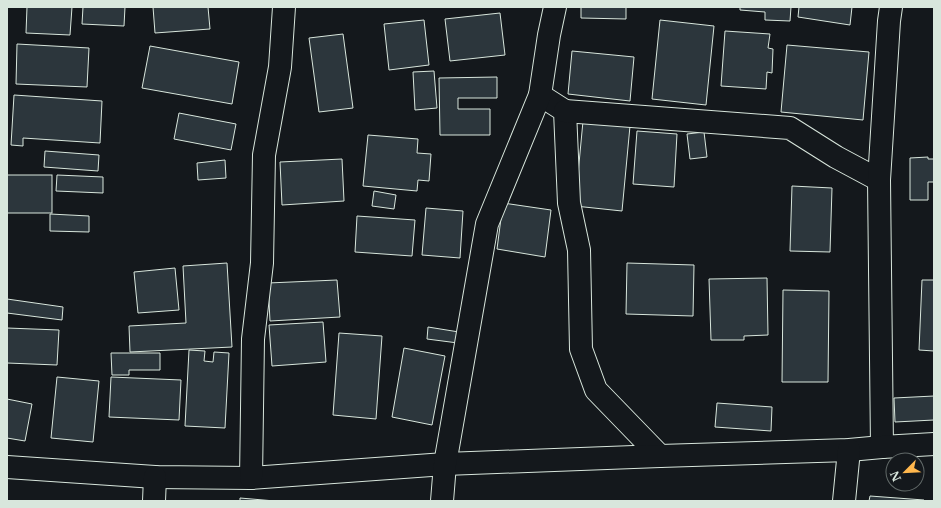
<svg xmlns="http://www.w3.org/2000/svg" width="941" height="508" font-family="'Libre Baskerville',serif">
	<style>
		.building { fill: #2c363c; stroke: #d8e6dc }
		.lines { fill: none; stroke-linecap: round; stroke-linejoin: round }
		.minor-casing { stroke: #d8e6dc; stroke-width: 24 }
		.minor { stroke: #14181c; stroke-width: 22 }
	</style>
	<rect width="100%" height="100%" fill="#14181c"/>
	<g class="building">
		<path d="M27 7H72L70 35 26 33Z"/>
		<path d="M83 7H125L124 26 82 24Z"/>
		<path d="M153 7H208L210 29 155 33Z"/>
		<path d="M581 7H626V19L581 18Z"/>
		<path d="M740 7H791L790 21 765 20V12L740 10Z"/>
		<path d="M799 7H852L850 25 798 17Z"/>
		<path d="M500 13 505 55 450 61 445 19Z"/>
		<path d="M424 20 429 65 389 70 384 24Z"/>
		<path d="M660 20 714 26 706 105 652 99Z"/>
		<path d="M725 31 770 34 768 48 773 49 772 73 767 72 766 89 721 86Z"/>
		<path d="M343 34 353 108 319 112 309 38Z"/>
		<path d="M17 44 89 48 87 87 16 84Z"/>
		<path d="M787 45 869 52 863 120 781 112Z"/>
		<path d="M150 46 239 62 232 104 142 88Z"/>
		<path d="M572 51 634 57 630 101 568 94Z"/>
		<path d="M434 71 437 108 415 110 413 72Z"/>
		<path d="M497 77V98H458V109H490V135H440L439 78Z"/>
		<path d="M14 95 102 101 100 143 23 138V146L11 145Z"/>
		<path d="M179 113 236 124 231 150 174 139Z"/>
		<path d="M583 121 630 126 622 211 575 206Z"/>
		<path d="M637 131 677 134 674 187 633 184Z"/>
		<path d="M704 132 707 157 690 159 687 134Z"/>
		<path d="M368 135 418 139 417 153 431 154 429 181 418 180 417 191 363 186Z"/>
		<path d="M45 151 99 155 98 171 44 167Z"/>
		<path d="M928 157V159H934V182H928V200H910V158Z"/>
		<path d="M342 159 344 201 282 205 280 162Z"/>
		<path d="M225 160 226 178 198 180 197 163Z"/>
		<rect x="7" y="175" width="45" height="38"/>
		<path d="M57 175 103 177V193L56 191Z"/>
		<path d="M792 186 832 188 830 252 790 251Z"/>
		<path d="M374 191 396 195 394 209 372 206Z"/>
		<path d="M503 203 551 210 545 257 497 249Z"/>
		<path d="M426 208 463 211 460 258 422 255Z"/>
		<path d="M50 214 89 216V232L50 231Z"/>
		<path d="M357 216 415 220 412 256 355 252Z"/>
		<path d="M227 263 232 347 130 352 129 326 186 323 183 266Z"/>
		<path d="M627 263 694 265 693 316 626 314Z"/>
		<path d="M175 268 179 310 138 313 134 272Z"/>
		<path d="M767 278 768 335 744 336V340H711L709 279Z"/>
		<path d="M337 280 340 317 270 321 268 283Z"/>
		<path d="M922 280H934V351L919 350Z"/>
		<path d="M783 290 829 291 828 382H782Z"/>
		<path d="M7 299 63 307 62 320 7 313Z"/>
		<path d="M323 322 326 362 272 366 269 325Z"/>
		<path d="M428 327 459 332 458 343 427 339Z"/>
		<path d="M7 328 59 330 57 365 7 363Z"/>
		<path d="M339 333 382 336 376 419 333 415Z"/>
		<path d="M404 348 445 356 432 425 392 417Z"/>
		<path d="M189 350 205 351 204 361 213 362 214 352 229 353 225 428 185 426Z"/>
		<path d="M111 353H160V370H129V375H112Z"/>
		<path d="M57 377 99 381 93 442 51 438Z"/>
		<path d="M111 377 181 380 179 420 109 417Z"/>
		<path d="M934 396V420L895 422 894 398Z"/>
		<path d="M7 399 32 404 25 441 7 438Z"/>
		<path d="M717 403 772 407 771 431 715 427Z"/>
		<path d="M870 496 924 500V501H869Z"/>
		<path d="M240 498 275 501H240Z"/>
	</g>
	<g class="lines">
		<defs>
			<g id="minor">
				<path d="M540 95 565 111 569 203 579 250 581 349 596 390 660 456"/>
				<path d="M565 111 790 128 836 157 879 180"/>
				<path d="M882 447 879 180 889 21 891 7"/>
				<path d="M7 467 155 477 251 478 445 464 660 456 849 450 882 447 934 444"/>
				<path d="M251 478 253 339 262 263 264 155 280 67 284 7"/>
				<path d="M154 501 155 477"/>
				<path d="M442 501 445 464 487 224 540 95 549 35 555 7"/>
				<path d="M844 501 849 450"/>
			</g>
		</defs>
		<use href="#minor" class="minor-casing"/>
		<use href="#minor" class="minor"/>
	</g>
	<rect width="941" height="508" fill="none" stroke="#d8e6dc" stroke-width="16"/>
	<g transform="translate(905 472) rotate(246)"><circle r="19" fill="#14181c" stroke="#626a69"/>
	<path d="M0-3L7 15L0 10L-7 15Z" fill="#ffb74d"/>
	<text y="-6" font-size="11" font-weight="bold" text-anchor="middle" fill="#d8e6dc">N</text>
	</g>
</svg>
